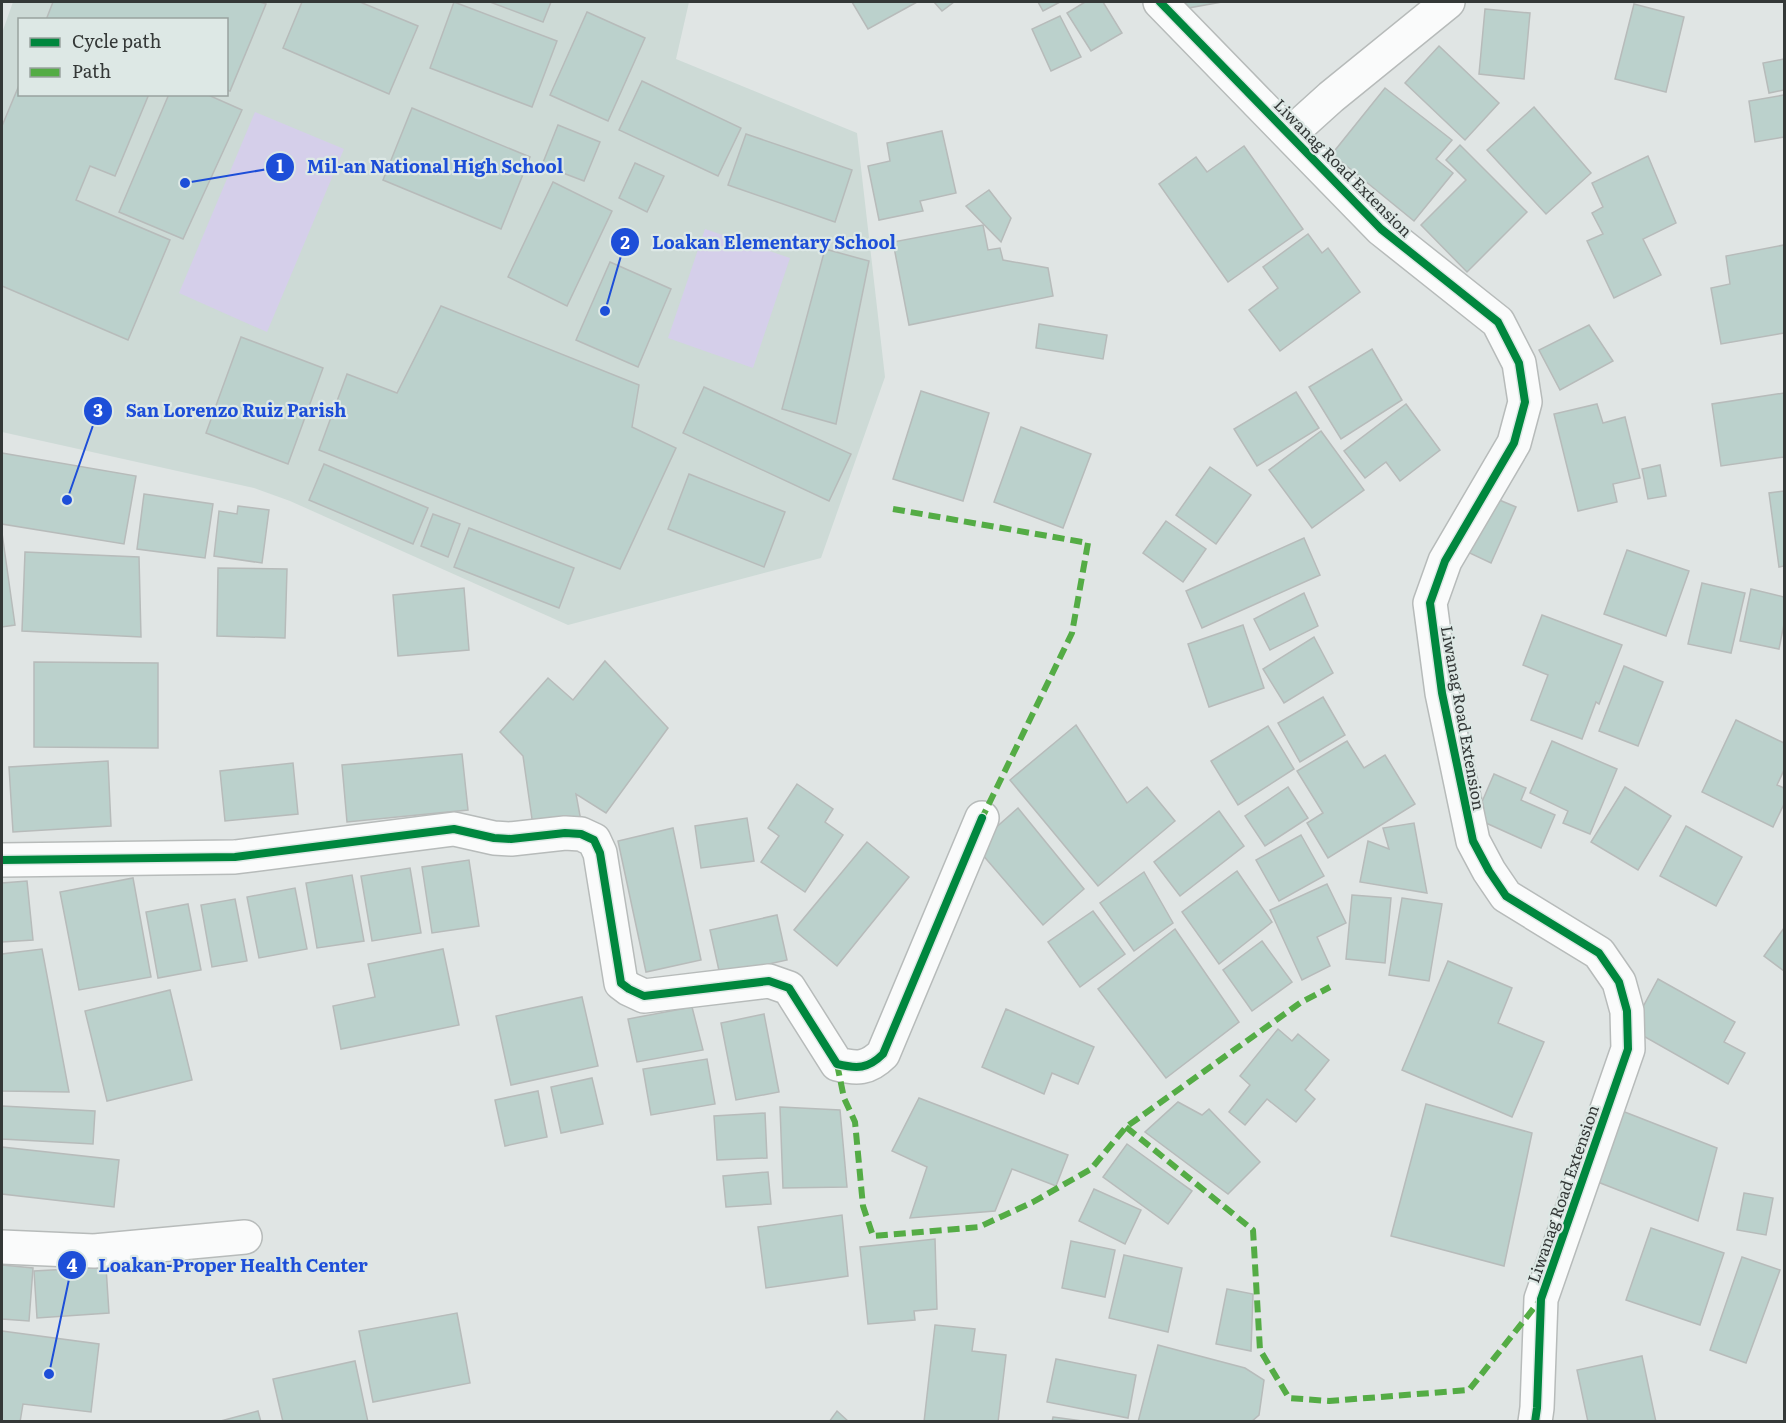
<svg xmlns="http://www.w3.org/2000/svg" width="1786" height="1423" font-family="Literata,serif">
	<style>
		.built { fill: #cddad6; fill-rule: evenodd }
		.green { fill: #d5cfea }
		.building { fill: #bbd1cc; stroke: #b7bbba; stroke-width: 1.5 }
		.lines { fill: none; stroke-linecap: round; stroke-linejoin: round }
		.street-casing { stroke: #b7bbba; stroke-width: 36 }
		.street { stroke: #fafbfb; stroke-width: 33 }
		.quiet { stroke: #54ac45; stroke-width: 6; stroke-dasharray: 12 6; stroke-linecap: butt }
		.cycleway-casing { stroke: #dde8e5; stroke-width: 11 }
		.cycleway { stroke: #00873e; stroke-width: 8 }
		.labels { text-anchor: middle; stroke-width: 4.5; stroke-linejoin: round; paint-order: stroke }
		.street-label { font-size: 16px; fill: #343837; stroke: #dde8e5 }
		.leader { fill: none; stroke: #1d4ed8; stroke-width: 2 }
		.callout-dot { fill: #1d4ed8; stroke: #dde8e5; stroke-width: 2 }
		.mark-label { font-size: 18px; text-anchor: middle; font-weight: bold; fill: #fff }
		.callout-label { font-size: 18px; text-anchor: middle; font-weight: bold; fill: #1d4ed8; stroke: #dde8e5; stroke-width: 4.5; stroke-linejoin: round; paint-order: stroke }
	</style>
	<rect width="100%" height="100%" fill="#e0e5e4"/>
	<path class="built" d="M13 2H689L676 59 857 133 885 377 821 558 568 625 290 501 254 488 2 432V33ZM20 20H226V94H20Z"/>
	<g class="green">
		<path d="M255 112 344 149 267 332 179 293Z"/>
		<path d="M705 229 790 258 753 368 668 338Z"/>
	</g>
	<g class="building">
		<path d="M53 2H260L266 4 230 91 226 90V20H46Z"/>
		<path d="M302 2H360L418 26 389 94 283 48Z"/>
		<path d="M454 2 557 41 532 107 430 68Z"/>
		<path d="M490 2H551L543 22Z"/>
		<path d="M852 2H917L868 29Z"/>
		<path d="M934 2H954L942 11Z"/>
		<path d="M1038 2H1060L1043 11Z"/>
		<path d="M1085 2H1103L1122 33 1091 51 1067 13Z"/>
		<path d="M1176 2H1222L1177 10Z"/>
		<path d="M1634 4 1684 17 1666 92 1615 79Z"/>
		<path d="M1485 9 1530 13 1524 79 1479 74Z"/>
		<path d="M587 12 645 38 608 121 550 95Z"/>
		<path d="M1060 16 1081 57 1051 71 1032 29Z"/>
		<path d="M1439 46 1499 103 1465 140 1405 83Z"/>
		<path d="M1784 59V90L1769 93 1763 63Z"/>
		<path d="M642 81 741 128 718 176 619 130Z"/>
		<path d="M20 83V94H149L115 176 90 166 76 200 170 240 128 340 2 286V126Z"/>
		<path d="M1385 88 1452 140 1436 159 1453 173 1414 221 1332 154Z"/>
		<path d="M169 94H206L242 110 183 239 119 212Z"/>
		<path d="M1784 95V137L1755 142 1749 101Z"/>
		<path d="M1534 107 1591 173 1546 214 1487 150Z"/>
		<path d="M412 108 530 157 501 229 383 180Z"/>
		<path d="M558 125 600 142 584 181 542 165Z"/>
		<path d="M942 131 956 193 920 201 923 211 879 220 868 166 890 161 887 143Z"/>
		<path d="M746 134 852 170 835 222 728 185Z"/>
		<path d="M1460 145 1527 212 1467 272 1421 225 1466 180 1446 160Z"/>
		<path d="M1244 146 1303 229 1228 282 1159 184 1196 157 1207 172Z"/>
		<path d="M1648 156 1676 223 1643 239 1661 275 1614 298 1587 241 1603 234 1592 213 1603 207 1592 183Z"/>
		<path d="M635 163 664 176 647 212 619 198Z"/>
		<path d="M553 182 612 211 567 306 508 277Z"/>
		<path d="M989 190 1011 218 1001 242 966 206Z"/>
		<path d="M983 225 988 250 1000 248 1003 260 1048 268 1053 296 909 325 893 242Z"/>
		<path d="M1308 234 1322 253 1328 248 1360 292 1280 351 1249 310 1278 288 1263 267Z"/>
		<path d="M1784 245V333L1721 344 1711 288 1730 284 1726 256Z"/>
		<path d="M825 249 869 261 836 424 782 409Z"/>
		<path d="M610 262 671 289 638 367 576 340Z"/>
		<path d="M441 306 639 385 632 427 676 448 620 569 319 450 347 374 397 393Z"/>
		<path d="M1039 324 1107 335 1103 359 1036 348Z"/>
		<path d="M1589 325 1613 361 1560 390 1539 350Z"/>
		<path d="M241 337 323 368 288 464 206 433Z"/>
		<path d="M1372 349 1402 400 1341 439 1309 387Z"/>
		<path d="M704 387 851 454 829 501 683 433Z"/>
		<path d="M921 391 989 413 963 501 893 479Z"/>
		<path d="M1296 392 1319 428 1257 466 1234 429Z"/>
		<path d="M1784 393V457L1721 466 1712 404Z"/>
		<path d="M1406 404 1440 450 1400 481 1386 462 1365 478 1344 451Z"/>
		<path d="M1597 404 1603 423 1625 417 1640 478 1613 484 1617 502 1578 511 1554 414Z"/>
		<path d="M1021 427 1091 454 1063 528 994 502Z"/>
		<path d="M1321 431 1364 490 1312 528 1269 470Z"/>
		<path d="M2 453 136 476 124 544 2 524Z"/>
		<path d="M324 464 428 508 413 544 309 500Z"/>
		<path d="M1660 465 1666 496 1648 499 1642 469Z"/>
		<path d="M1210 467 1251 495 1216 544 1176 515Z"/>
		<path d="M689 474 785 512 764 567 668 529Z"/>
		<path d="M1784 491V566L1779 567 1769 493Z"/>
		<path d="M144 494 213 504 205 558 137 549Z"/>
		<path d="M1485 494 1516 507 1491 563 1461 549Z"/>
		<path d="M238 506 269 510 262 563 214 556 219 511 237 514Z"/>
		<path d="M433 514 460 524 448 557 421 546Z"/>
		<path d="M1166 521 1206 549 1183 582 1143 553Z"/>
		<path d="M469 528 574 568 559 608 454 567Z"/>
		<path d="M2 533 15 625 2 627Z"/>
		<path d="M1304 538 1320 575 1202 628 1186 591Z"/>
		<path d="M1627 550 1689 571 1666 636 1604 614Z"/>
		<path d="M25 552 139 557 141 637 22 631Z"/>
		<path d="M218 568 287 569 285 638 217 636Z"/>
		<path d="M1702 583 1745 593 1731 653 1688 644Z"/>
		<path d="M464 588 469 650 398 656 393 595Z"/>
		<path d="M1751 589 1784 597V624L1779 649 1740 641Z"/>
		<path d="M1304 593 1318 626 1270 650 1254 619Z"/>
		<path d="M1542 615 1622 645 1599 704 1596 702 1582 739 1531 720 1548 675 1523 665Z"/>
		<path d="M1243 625 1264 688 1209 707 1188 644Z"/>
		<path d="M1314 637 1333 673 1284 703 1263 669Z"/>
		<path d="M605 661 668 728 606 813 576 794 581 821 533 826 523 756 500 732 548 678 573 700Z"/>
		<path d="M34 662 158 663V748L34 747Z"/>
		<path d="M1624 666 1663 682 1638 746 1599 731Z"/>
		<path d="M1323 697 1345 735 1300 762 1278 723Z"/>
		<path d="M1736 720 1784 743V770L1777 785 1784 788V804L1773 827 1702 792Z"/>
		<path d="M1076 725 1127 803 1147 787 1175 821 1098 886 1010 780Z"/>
		<path d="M1268 726 1294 769 1238 805 1211 761Z"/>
		<path d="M1347 741 1364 768 1385 755 1415 804 1328 858 1307 823 1323 813 1297 771Z"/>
		<path d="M1552 741 1617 769 1590 834 1563 823 1568 811 1530 793Z"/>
		<path d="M462 754 468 810 347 822 342 765Z"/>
		<path d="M108 761 111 826 13 832 9 767Z"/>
		<path d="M293 763 298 814 225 821 220 771Z"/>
		<path d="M1494 774 1526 788 1521 800 1555 815 1541 848 1475 818Z"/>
		<path d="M797 784 833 809 825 822 843 835 805 892 761 862 779 836 768 828Z"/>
		<path d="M1288 787 1308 818 1265 846 1245 816Z"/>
		<path d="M1625 787 1671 816 1638 870 1591 842Z"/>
		<path d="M1018 808 1084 889 1043 925 975 846Z"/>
		<path d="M1219 811 1244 846 1180 896 1154 862Z"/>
		<path d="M747 818 754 861 701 868 695 826Z"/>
		<path d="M1414 823 1427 893 1360 882 1368 841 1389 849 1383 828Z"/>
		<path d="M1686 826 1742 857 1716 906 1660 876Z"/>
		<path d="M673 828 701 960 646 972 618 841Z"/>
		<path d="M1301 835 1324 876 1279 901 1256 860Z"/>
		<path d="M867 842 909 877 837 966 794 930Z"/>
		<path d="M469 860 479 926 432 933 422 867Z"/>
		<path d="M410 868 421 933 372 941 361 876Z"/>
		<path d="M1237 871 1272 922 1219 964 1182 912Z"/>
		<path d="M1144 872 1173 923 1134 951 1100 903Z"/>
		<path d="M352 875 364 941 317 948 306 883Z"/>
		<path d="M133 878 151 977 79 990 60 892Z"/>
		<path d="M27 881 33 940 2 942V883Z"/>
		<path d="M1327 884 1346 923 1317 937 1330 966 1302 980 1270 910Z"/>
		<path d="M295 888 307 949 259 958 247 897Z"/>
		<path d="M1352 895 1391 898 1385 963 1346 959Z"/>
		<path d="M1402 898 1442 904 1429 981 1389 975Z"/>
		<path d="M235 899 247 961 212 967 201 905Z"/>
		<path d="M188 904 201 970 158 978 146 912Z"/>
		<path d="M1093 911 1125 954 1080 987 1048 942Z"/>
		<path d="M777 915 787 960 720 975 710 930Z"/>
		<path d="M1784 928V971L1764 956Z"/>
		<path d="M1175 929 1239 1022 1166 1078 1098 989Z"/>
		<path d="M1262 941 1292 982 1252 1011 1223 970Z"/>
		<path d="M42 949 69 1092 2 1091V954Z"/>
		<path d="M443 949 459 1025 341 1049 333 1006 375 997 368 964Z"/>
		<path d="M1448 961 1512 988 1498 1023 1544 1042 1512 1117 1402 1070Z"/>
		<path d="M1658 979 1735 1022 1724 1042 1745 1053 1728 1084 1631 1029Z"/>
		<path d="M170 990 192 1080 107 1101 85 1011Z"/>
		<path d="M582 997 598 1066 511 1085 496 1016Z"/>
		<path d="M692 1007 703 1050 637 1062 628 1019Z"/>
		<path d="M1006 1009 1094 1047 1078 1084 1052 1073 1044 1094 982 1067Z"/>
		<path d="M764 1014 779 1092 736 1100 721 1023Z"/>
		<path d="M1278 1029 1292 1041 1298 1034 1329 1060 1305 1090 1315 1099 1296 1122 1267 1099 1245 1125 1229 1112 1250 1085 1240 1076Z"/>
		<path d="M707 1059 715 1104 651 1115 643 1069Z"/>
		<path d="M592 1078 603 1124 561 1133 551 1087Z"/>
		<path d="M538 1091 547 1137 505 1146 495 1100Z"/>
		<path d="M919 1098 1068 1155 1056 1186 1012 1169 995 1211 910 1218 927 1167 892 1151Z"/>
		<path d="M1178 1102 1202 1115 1209 1109 1260 1162 1228 1194 1145 1132Z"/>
		<path d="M1426 1104 1532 1133 1504 1266 1391 1236Z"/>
		<path d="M2 1106 95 1111 93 1144 2 1139Z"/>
		<path d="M780 1107 840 1110 847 1187 783 1188Z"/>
		<path d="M1617 1109 1717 1148 1698 1221 1590 1179Z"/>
		<path d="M765 1113 767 1158 717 1160 714 1116Z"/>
		<path d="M1127 1144 1192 1191 1168 1224 1103 1177Z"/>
		<path d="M2 1147 119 1160 114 1207 2 1194Z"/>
		<path d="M768 1172 771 1204 726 1207 723 1176Z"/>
		<path d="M1094 1189 1141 1210 1125 1244 1079 1221Z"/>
		<path d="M1744 1193 1773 1198 1766 1235 1737 1230Z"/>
		<path d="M842 1215 848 1276 766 1288 758 1227Z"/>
		<path d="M1651 1228 1724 1253 1700 1325 1626 1300Z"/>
		<path d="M935 1239 937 1309 914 1311 915 1320 868 1324 860 1247Z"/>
		<path d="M1071 1241 1115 1250 1105 1297 1062 1288Z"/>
		<path d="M1124 1255 1182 1268 1168 1332 1109 1318Z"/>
		<path d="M1742 1257 1780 1270 1746 1363 1710 1350Z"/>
		<path d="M2 1265 33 1268 29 1321 2 1319Z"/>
		<path d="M106 1267 109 1313 37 1318 34 1271Z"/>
		<path d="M1227 1289 1253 1294 1251 1351 1216 1344Z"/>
		<path d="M457 1313 470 1383 373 1402 359 1331Z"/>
		<path d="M935 1325 975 1329 972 1351 1006 1355 998 1422H924Z"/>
		<path d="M2 1331 99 1344 91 1412 23 1404 20 1422 2 1421Z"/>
		<path d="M1158 1345 1245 1368 1264 1380 1259 1415 1251 1422H1138Z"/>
		<path d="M1642 1356 1656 1422H1588L1577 1370Z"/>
		<path d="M1056 1359 1136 1375 1128 1418 1047 1402Z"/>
		<path d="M355 1361 368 1422H283L273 1379Z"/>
		<path d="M258 1411 261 1422H217Z"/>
		<path d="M837 1411 849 1422H829Z"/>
		<path d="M1053 1417 1090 1422H1052Z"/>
	</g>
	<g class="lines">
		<defs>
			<g id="street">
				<path d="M1160 2 1381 229 1498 322 1519 363 1525 402 1514 443 1445 561 1430 603 1442 693 1473 841 1489 871 1506 896 1599 953 1619 982 1627 1011 1628 1049 1541 1299 1537 1408 1535 1422"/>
				<path d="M1290 134 1331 97 1448 2"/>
				<path d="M2 860 235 857 454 829 494 838 511 839 565 833 581 834 594 840 600 853 621 983 629 989 644 996 769 981 789 988 837 1064C857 1069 868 1069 883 1054L982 818"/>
				<path d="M2 1247 94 1251 245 1237"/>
			</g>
		</defs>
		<use href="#street" class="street-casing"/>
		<use href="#street" class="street"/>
		<g class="quiet">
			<path d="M893 509 1088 543 1072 633 982 818"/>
			<path d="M837 1064 844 1098 855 1122 863 1206 873 1236 979 1227 1033 1202 1091 1169 1126 1127 1300 1003 1330 987"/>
			<path d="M1126 1127 1253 1230 1260 1350 1289 1398 1329 1401 1469 1390 1541 1299"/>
		</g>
		<defs>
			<g id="cycleway">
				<path d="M1160 2 1381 229 1498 322 1519 363 1525 402 1514 443 1445 561 1430 603 1442 693 1473 841 1489 871 1506 896 1599 953 1619 982 1627 1011 1628 1049 1541 1299 1537 1408 1535 1422"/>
				<path d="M2 860 235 857 454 829 494 838 511 839 565 833 581 834 594 840 600 853 621 983 629 989 644 996 769 981 789 988 837 1064C857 1069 868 1069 883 1054L982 818"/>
			</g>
		</defs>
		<use href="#cycleway" class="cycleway-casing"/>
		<use href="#cycleway" class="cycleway"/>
	</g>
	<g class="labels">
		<g class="street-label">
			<text transform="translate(1343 168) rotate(45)" y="6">Liwanag Road Extension</text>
			<text transform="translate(1463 718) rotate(80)" y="6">Liwanag Road Extension</text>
			<text transform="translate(1563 1194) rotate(-71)" y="6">Liwanag Road Extension</text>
		</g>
	</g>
	<path class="leader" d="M185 183L280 167M605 311L625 242M67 500L98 411M49 1374L72 1265"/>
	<g class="callout-dot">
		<circle cx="185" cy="183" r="6"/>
		<circle cx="605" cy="311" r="6"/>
		<circle cx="67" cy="500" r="6"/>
		<circle cx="49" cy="1374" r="6"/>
		<circle cx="280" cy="167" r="15"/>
		<circle cx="625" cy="242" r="15"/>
		<circle cx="98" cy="411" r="15"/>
		<circle cx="72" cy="1265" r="15"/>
	</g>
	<g class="mark-label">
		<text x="280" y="173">1</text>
		<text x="625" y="249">2</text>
		<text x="98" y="417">3</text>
		<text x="72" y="1272">4</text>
	</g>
	<g class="callout-label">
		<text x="435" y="173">Mil-an National High School</text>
		<text x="774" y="249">Loakan Elementary School</text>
		<text x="236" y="417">San Lorenzo Ruiz Parish</text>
		<text x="233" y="1272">Loakan-Proper Health Center</text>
	</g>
	<rect width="1786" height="1423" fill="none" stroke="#343837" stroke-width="6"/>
	<rect x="18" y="18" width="210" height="78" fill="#dde8e5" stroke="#99a29f" stroke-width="1.5"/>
	<rect x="30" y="38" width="30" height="9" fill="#00873e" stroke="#99a29f" stroke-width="1.5"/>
	<text x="72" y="48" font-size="18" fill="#343837">Cycle path</text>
	<rect x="30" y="68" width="30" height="9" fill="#54ac45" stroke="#99a29f" stroke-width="1.5"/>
	<text x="72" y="78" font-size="18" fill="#343837">Path</text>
</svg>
